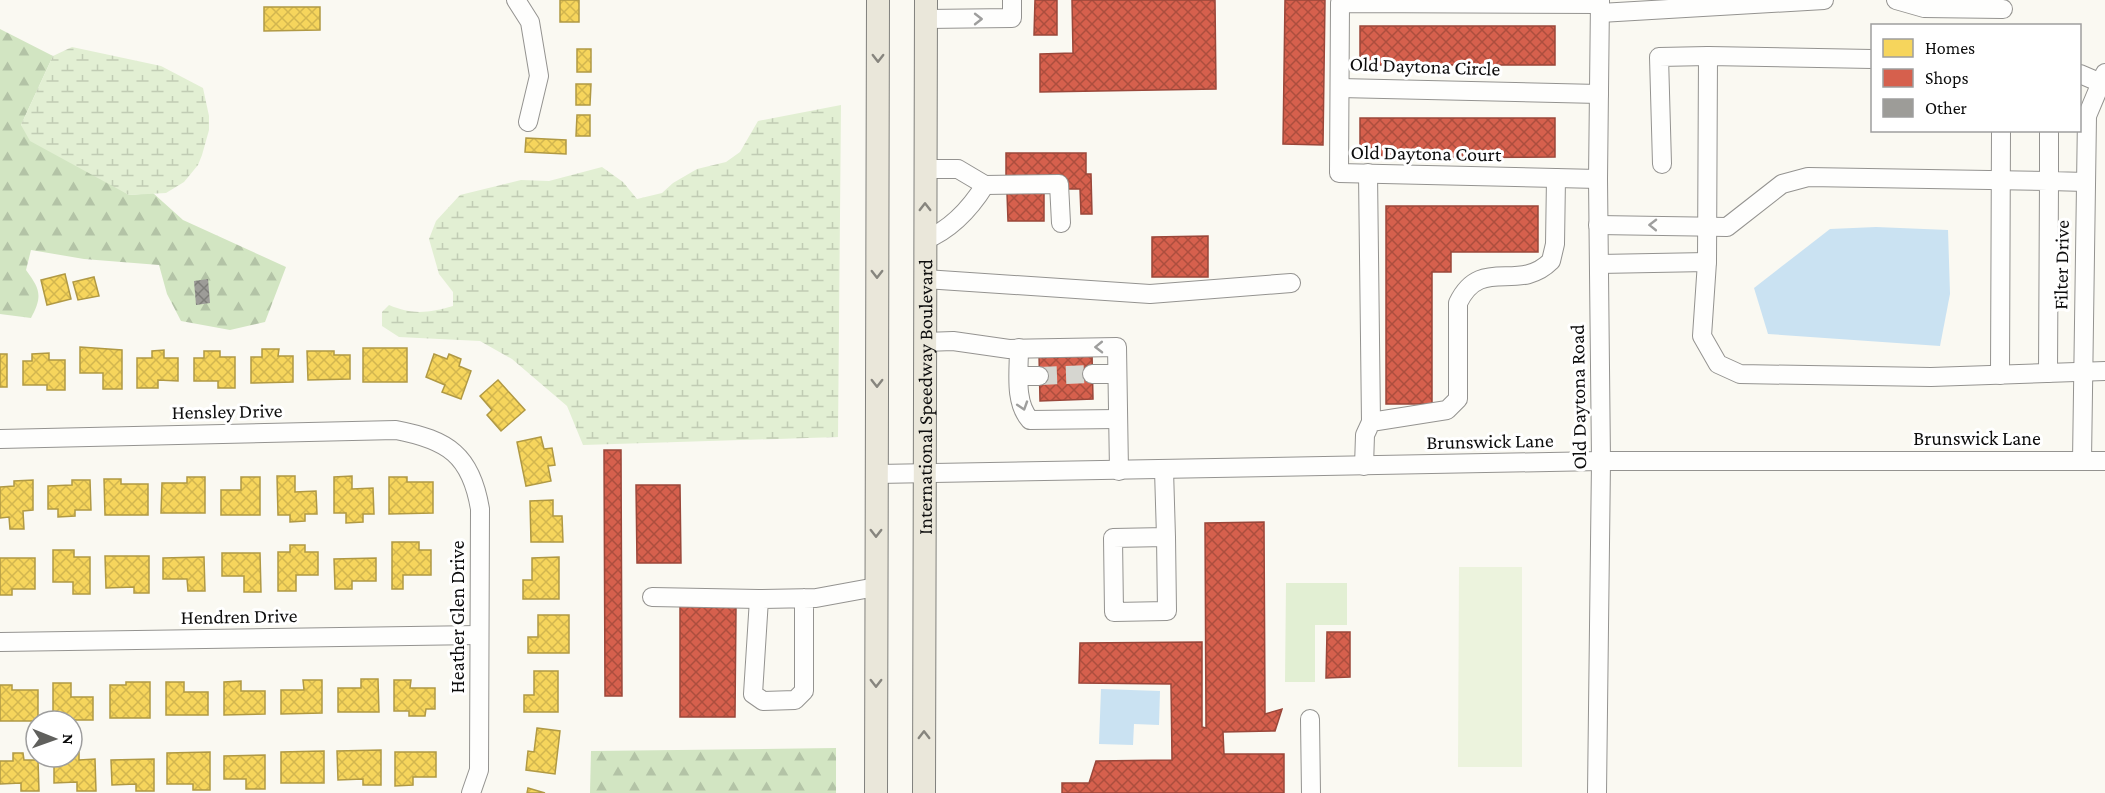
<svg xmlns="http://www.w3.org/2000/svg" width="2105" height="793" font-family="'Crimson Pro',serif">
	<style>
		.forest { fill: url(#forest-firs) }
		.wetland { fill: url(#wetland-marsh) }
		.park { fill: #e2efd3 }
		.pitch { fill: #ecf3dd }
		.water { fill: #cae2f2 }
		.homes { fill: url(#homes-cross-hatch); stroke: #b09944; stroke-width: 1.5 }
		.shops { fill: url(#shops-cross-hatch); stroke: #9a473a; stroke-width: 1.5 }
		.building { fill: url(#building-cross-hatch) }
		.lines { fill: none; stroke-linecap: round; stroke-linejoin: round }
		.minor-tunnel { stroke: #d6d6d0; stroke-width: 18; stroke-dasharray: 18 9; stroke-linecap: butt }
		.minor-casing { stroke: #949390; stroke-width: 20 }
		.major-casing { stroke: #81817d; stroke-width: 24 }
		.minor { stroke: #fefefd; stroke-width: 18 }
		.major { stroke: #eae7da; stroke-width: 22 }
		.oneway { stroke: #9e9e9d }
		.oneway2 { stroke: #87857e }
		.labels { text-anchor: middle; stroke-width: 6; stroke-linejoin: round; paint-order: stroke }
		.street-label { font-size: 20px; fill: #0d0d0d; stroke: #fff }
	</style>
	<defs>
		<pattern id="forest-firs" width="22" height="20" patternUnits="userSpaceOnUse" patternTransform="scale(1.5)"><rect width="22" height="20" fill="#d2e5c2"/><path d="M5 1l3.5 6h-7zM16 11l3.5 6h-7z" fill="#b3c3a6"/></pattern>
		<pattern id="wetland-marsh" width="20" height="14" patternUnits="userSpaceOnUse" patternTransform="scale(1.5)"><rect width="20" height="14" fill="#e2efd3"/><path d="M1 5h8M5 5V1M11 12h8M15 12V8" fill="none" stroke="#c1ccb4"/></pattern>
		<pattern id="homes-cross-hatch" width="8" height="8" patternUnits="userSpaceOnUse" patternTransform="scale(1.5)"><rect width="8" height="8" fill="#f6d55c"/><path d="M0 0l8 8M0 8l8-8" fill="none" stroke="#d2b64f"/></pattern>
		<pattern id="shops-cross-hatch" width="8" height="8" patternUnits="userSpaceOnUse" patternTransform="scale(1.5)"><rect width="8" height="8" fill="#d6604d"/><path d="M0 0l8 8M0 8l8-8" fill="none" stroke="#ac4e3e"/></pattern>
		<pattern id="building-cross-hatch" width="8" height="8" patternUnits="userSpaceOnUse" patternTransform="scale(1.5)"><rect width="8" height="8" fill="#9d9c98"/><path d="M0 0l8 8M0 8l8-8" fill="none" stroke="#7e7e7a"/></pattern>
	</defs>
	<rect width="100%" height="100%" fill="#faf9f2"/>
	<g class="forest">
		<path d="M0 29 53 56 21 125 129 195 153 193 183 220 286 267 265 322 230 330 181 321 167 294 159 265 84 259 31 250 26 270C40 289 43 296 31 318L0 314Z"/>
		<path d="M836 748V793H590L591 751Z"/>
	</g>
	<g class="wetland">
		<path d="M72 47 161 66 203 88 209 116V130L202 155 198 165 184 182 166 193 129 195 30 141 21 125 53 56Z"/>
		<path d="M841 105 838 437 583 445 567 406 512 359 480 341 399 337 382 326V312L389 305C412 315 429 313 453 306V292L439 274 429 239 436 221 460 195 521 180 549 181 602 167 623 182 637 199 662 193 673 183 697 169 726 162 740 152 758 121Z"/>
	</g>
	<path class="park" d="M1286 583H1347V625H1315V682H1285Z"/>
	<path class="pitch" d="M1459 567H1522V767H1458Z"/>
	<g class="water">
		<path d="M1876 227 1948 230 1950 294 1940 346 1768 334 1754 288 1830 229Z"/>
		<path d="M1101 689 1160 691 1159 725 1134 724 1133 745 1099 744Z"/>
	</g>
	<g class="homes">
		<rect x="560" y="0" width="19" height="22"/>
		<path d="M264 7H320V30L264 31Z"/>
		<rect x="577" y="49" width="14" height="23"/>
		<path d="M576 84H591L590 105H576Z"/>
		<path d="M577 115H590V136H576Z"/>
		<path d="M526 138 566 140V154L525 152Z"/>
		<path d="M65 274 71 299 47 305 41 280Z"/>
		<path d="M94 277 99 296 78 300 73 282Z"/>
		<path d="M80 347 122 350V389H103V373H80Z"/>
		<rect x="363" y="348" width="44" height="34"/>
		<path d="M262 349H279L278 356H293V382L251 383V357H262Z"/>
		<path d="M164 350V358H178V381L158 380V388H137V358H152V351Z"/>
		<path d="M204 351H220V357H235V388H218V381H194V358H204Z"/>
		<path d="M307 351H334V355H350V379L308 380Z"/>
		<path d="M49 353V360H65V390H47V385H23V361H32V354Z"/>
		<rect x="0" y="354" width="7" height="33"/>
		<path d="M434 354 447 359 449 354 461 359 459 366 471 371 461 399 442 392 445 385 426 377Z"/>
		<path d="M498 380 525 410 501 431 487 415 492 410 480 396Z"/>
		<path d="M541 437 544 449 552 448 555 465 548 466 551 481 526 486 517 442Z"/>
		<path d="M277 476H295V492L316 491 317 514H305V521L290 522V515H278Z"/>
		<path d="M352 476V489L373 488 374 514H363V522L346 523V513H334V477Z"/>
		<path d="M187 477H205V513H161L162 483H187Z"/>
		<path d="M241 477H260V515H221V490H241Z"/>
		<path d="M389 477H407V482H433V513L389 514Z"/>
		<path d="M104 479H121V484H148V515H105Z"/>
		<path d="M33 480V510L23 511 24 529H10L9 517 0 518V487L14 486V481Z"/>
		<path d="M72 480H90L91 510H75V516L58 517V509H48V486L72 485Z"/>
		<path d="M553 500V516H562L563 542H531L530 501Z"/>
		<path d="M392 542H419V550H431V575H403V589H392Z"/>
		<path d="M290 545H305V552H318V575H296V591H278V552H290Z"/>
		<path d="M53 550H74V557H90V594H73V582H53Z"/>
		<path d="M222 553H260L261 592H244V576H222Z"/>
		<path d="M105 556H149V593H134V587L106 588Z"/>
		<path d="M204 557 205 591H188L187 579H163V558Z"/>
		<path d="M559 557V599H523V580H532V558Z"/>
		<path d="M0 558H35V589H12V595H0Z"/>
		<path d="M376 558V581H352V589H335L334 559Z"/>
		<path d="M538 615H569V653H528V637H538Z"/>
		<path d="M534 671H558V712H524V695H534Z"/>
		<path d="M361 679H378L379 712H338V688H361Z"/>
		<path d="M303 680H322V713L281 714V690H304Z"/>
		<path d="M394 680H411L410 688H435V709H426L425 716H409V711H394Z"/>
		<path d="M241 681V691H265V714L224 715V682Z"/>
		<path d="M126 682H150V718H110V685H126Z"/>
		<path d="M166 682H184V692H208V715H166Z"/>
		<path d="M53 683H71V697H93V720H53Z"/>
		<path d="M0 685H12V690H38V721H0Z"/>
		<path d="M537 728 560 731 555 774 526 770 528 751 534 752Z"/>
		<path d="M381 750V785H363V779L338 780 337 751Z"/>
		<path d="M324 751V783H281V752Z"/>
		<path d="M72 752H79V760L95 759 96 791H77V782L54 783V760L72 757Z"/>
		<path d="M210 752V790H193V784H167V753Z"/>
		<path d="M395 752H436V777H413V785L395 786Z"/>
		<path d="M13 753H23L24 760H38L39 791H21V783L0 784V761H13Z"/>
		<path d="M265 755V789H246V779H224V756Z"/>
		<path d="M154 759V791H136V784L112 785 111 760Z"/>
		<path d="M528 788 545 793H527Z"/>
	</g>
	<g class="shops">
		<path d="M1035 0H1057V35H1034Z"/>
		<path d="M1072 0H1215L1216 89 1040 92V54L1073 53Z"/>
		<path d="M1285 0H1325L1323 145 1283 144Z"/>
		<rect x="1360" y="26" width="195" height="39"/>
		<path d="M1360 118H1555V157L1360 158Z"/>
		<path d="M1006 153H1086V174H1091L1092 214H1081L1080 189H1066L1065 177 1006 178Z"/>
		<path d="M1007 193H1044V221H1008Z"/>
		<path d="M1386 206H1538V252H1451V272H1432V404H1386Z"/>
		<path d="M1208 236V277H1152V237Z"/>
		<path d="M1092 353 1093 399 1040 401 1039 354Z"/>
		<path d="M604 450H621L622 696H605Z"/>
		<path d="M636 485H680L681 563H637Z"/>
		<path d="M1264 522 1265 714 1282 709 1275 731 1223 732 1224 754H1284V793H1062V783H1089L1096 761 1172 760 1171 684 1079 683 1080 643 1202 642V727L1206 728 1205 523Z"/>
		<path d="M680 605 736 606 735 717H680Z"/>
		<path d="M1327 632H1350V677L1326 678Z"/>
	</g>
	<path class="building" d="M208 279 210 303 196 305 194 281Z"/>
	<g class="lines">
		<path class="minor-tunnel" d="M1039 376 1092 374"/>
		<defs>
			<g id="minor">
				<path d="M516 0 530 22 539 76 528 122"/>
				<path d="M1896 0 1924 8 2003 9"/>
				<path d="M1600 13 1824 0"/>
				<path d="M926 19 1012 18V0"/>
				<path d="M2080 74 2101 83"/>
				<path d="M1340 88 1599 94"/>
				<path d="M2049 130V181L2086 182"/>
				<path d="M1662 164 1659 57 1708 56"/>
				<path d="M925 169H958L985 185 1059 184 1061 223"/>
				<path d="M1368 173 1371 422"/>
				<path d="M1598 179 1339 173 1340 3 1600 4"/>
				<path d="M1598 225 1727 227 1782 184 1808 177 2049 181 2048 373"/>
				<path d="M925 240C952 229 970 209 985 185"/>
				<path d="M1707 262 1708 56 1872 59"/>
				<path d="M1599 264 1707 262 1702 336 1718 364 1740 374 1931 377 2105 371"/>
				<path d="M925 279 1150 294 1291 283"/>
				<path d="M925 342 953 341 1009 349 1117 347 1119 471"/>
				<path d="M1019 348C1019 372 1014 402 1030 420L1118 419"/>
				<path d="M1092 374H1117"/>
				<path d="M2000 375 2001 130"/>
				<path d="M1019 376H1039"/>
				<path d="M0 439 396 430C448 440 471 455 480 509L479 770 471 793"/>
				<path d="M2082 461 2087 116 2105 73"/>
				<path d="M1364 466 1365 435 1371 422 1447 410 1458 399V303C1481 255 1518 294 1551 261L1555 244 1556 178"/>
				<path d="M1164 470 1166 537 1113 538 1114 612 1167 611 1166 537"/>
				<path d="M877 474 1601 461H2105"/>
				<path d="M652 597 759 599"/>
				<path d="M804 598V691L795 700 763 701 753 694 759 599 816 598 876 587"/>
				<path d="M0 642 479 635"/>
				<path d="M1310 719 1311 793"/>
				<path d="M1597 793 1601 461 1598 179 1600 0"/>
			</g>
			<g id="major">
				<path d="M876 793 878 0"/>
				<path id="s1" d="M924 793 926 0"/>
			</g>
		</defs>
		<use href="#minor" class="minor-casing"/>
		<use href="#major" class="major-casing"/>
		<use href="#minor" class="minor"/>
		<use href="#major" class="major"/>
	</g>
	<defs><path id="oneway-chevron" d="M-2-3.5L2.5 0L-2 3.5" fill="none" stroke-width="1.6" stroke-linecap="round" stroke-linejoin="round" transform="scale(1.5)"/></defs>
	<g class="oneway">
		<use href="#oneway-chevron" transform="translate(978 19)"/>
		<use href="#oneway-chevron" transform="translate(1653 225) rotate(-179)"/>
		<use href="#oneway-chevron" transform="translate(1099 347) rotate(179)"/>
		<use href="#oneway-chevron" transform="translate(1023 406) rotate(72)"/>
	</g>
	<g class="oneway2">
		<use href="#oneway-chevron" transform="translate(878 58) rotate(90)"/>
		<use href="#oneway-chevron" transform="translate(925 207) rotate(-90)"/>
		<use href="#oneway-chevron" transform="translate(877 274) rotate(90)"/>
		<use href="#oneway-chevron" transform="translate(877 383) rotate(90)"/>
		<use href="#oneway-chevron" transform="translate(876 533) rotate(90)"/>
		<use href="#oneway-chevron" transform="translate(876 683) rotate(90)"/>
		<use href="#oneway-chevron" transform="translate(924 735) rotate(-90)"/>
	</g>
	<g class="labels">
		<g class="street-label">
			<text transform="translate(1425 66) rotate(2)" y="7">Old Daytona Circle</text>
			<text transform="translate(1426 153) rotate(1)" y="7">Old Daytona Court</text>
			<text transform="translate(2061 265) rotate(-89)" y="7">Filter Drive</text>
			<text dy="7" stroke="none"><textPath href="#s1" startOffset="396">International Speedway Boulevard</textPath></text>
			<text transform="translate(1578 397) rotate(-91)" y="7">Old Daytona Road</text>
			<text transform="translate(227 411) rotate(-1)" y="7">Hensley Drive</text>
			<text x="1977" y="445">Brunswick Lane</text>
			<text transform="translate(1490 441) rotate(-1)" y="7">Brunswick Lane</text>
			<text transform="translate(239 616) rotate(-1)" y="7">Hendren Drive</text>
			<text transform="translate(457 617) rotate(-90)" y="7">Heather Glen Drive</text>
		</g>
	</g>
	<rect x="1871" y="24" width="210" height="108" fill="#ffffff" stroke="#9e9e9e" stroke-width="1.5"/>
	<rect x="1883" y="39" width="30" height="18" fill="#f6d55c" stroke="#9e9e9e" stroke-width="1.5"/>
	<text x="1925" y="54" font-size="18" fill="#0d0d0d">Homes</text>
	<rect x="1883" y="69" width="30" height="18" fill="#d6604d" stroke="#9e9e9e" stroke-width="1.5"/>
	<text x="1925" y="84" font-size="18" fill="#0d0d0d">Shops</text>
	<rect x="1883" y="99" width="30" height="18" fill="#9d9c98" stroke="#9e9e9e" stroke-width="1.5"/>
	<text x="1925" y="114" font-size="18" fill="#0d0d0d">Other</text>
	<g transform="translate(54 739) rotate(91)"><circle r="28" fill="#ffffff" stroke="#9e9e9e" stroke-width="1.5"/>
	<path d="M0-4.5L10 22L0 15L-10 22Z" fill="#60605d"/>
	<text y="-9" font-size="16" font-weight="bold" text-anchor="middle" fill="#0d0d0d">N</text>
	</g>
</svg>
